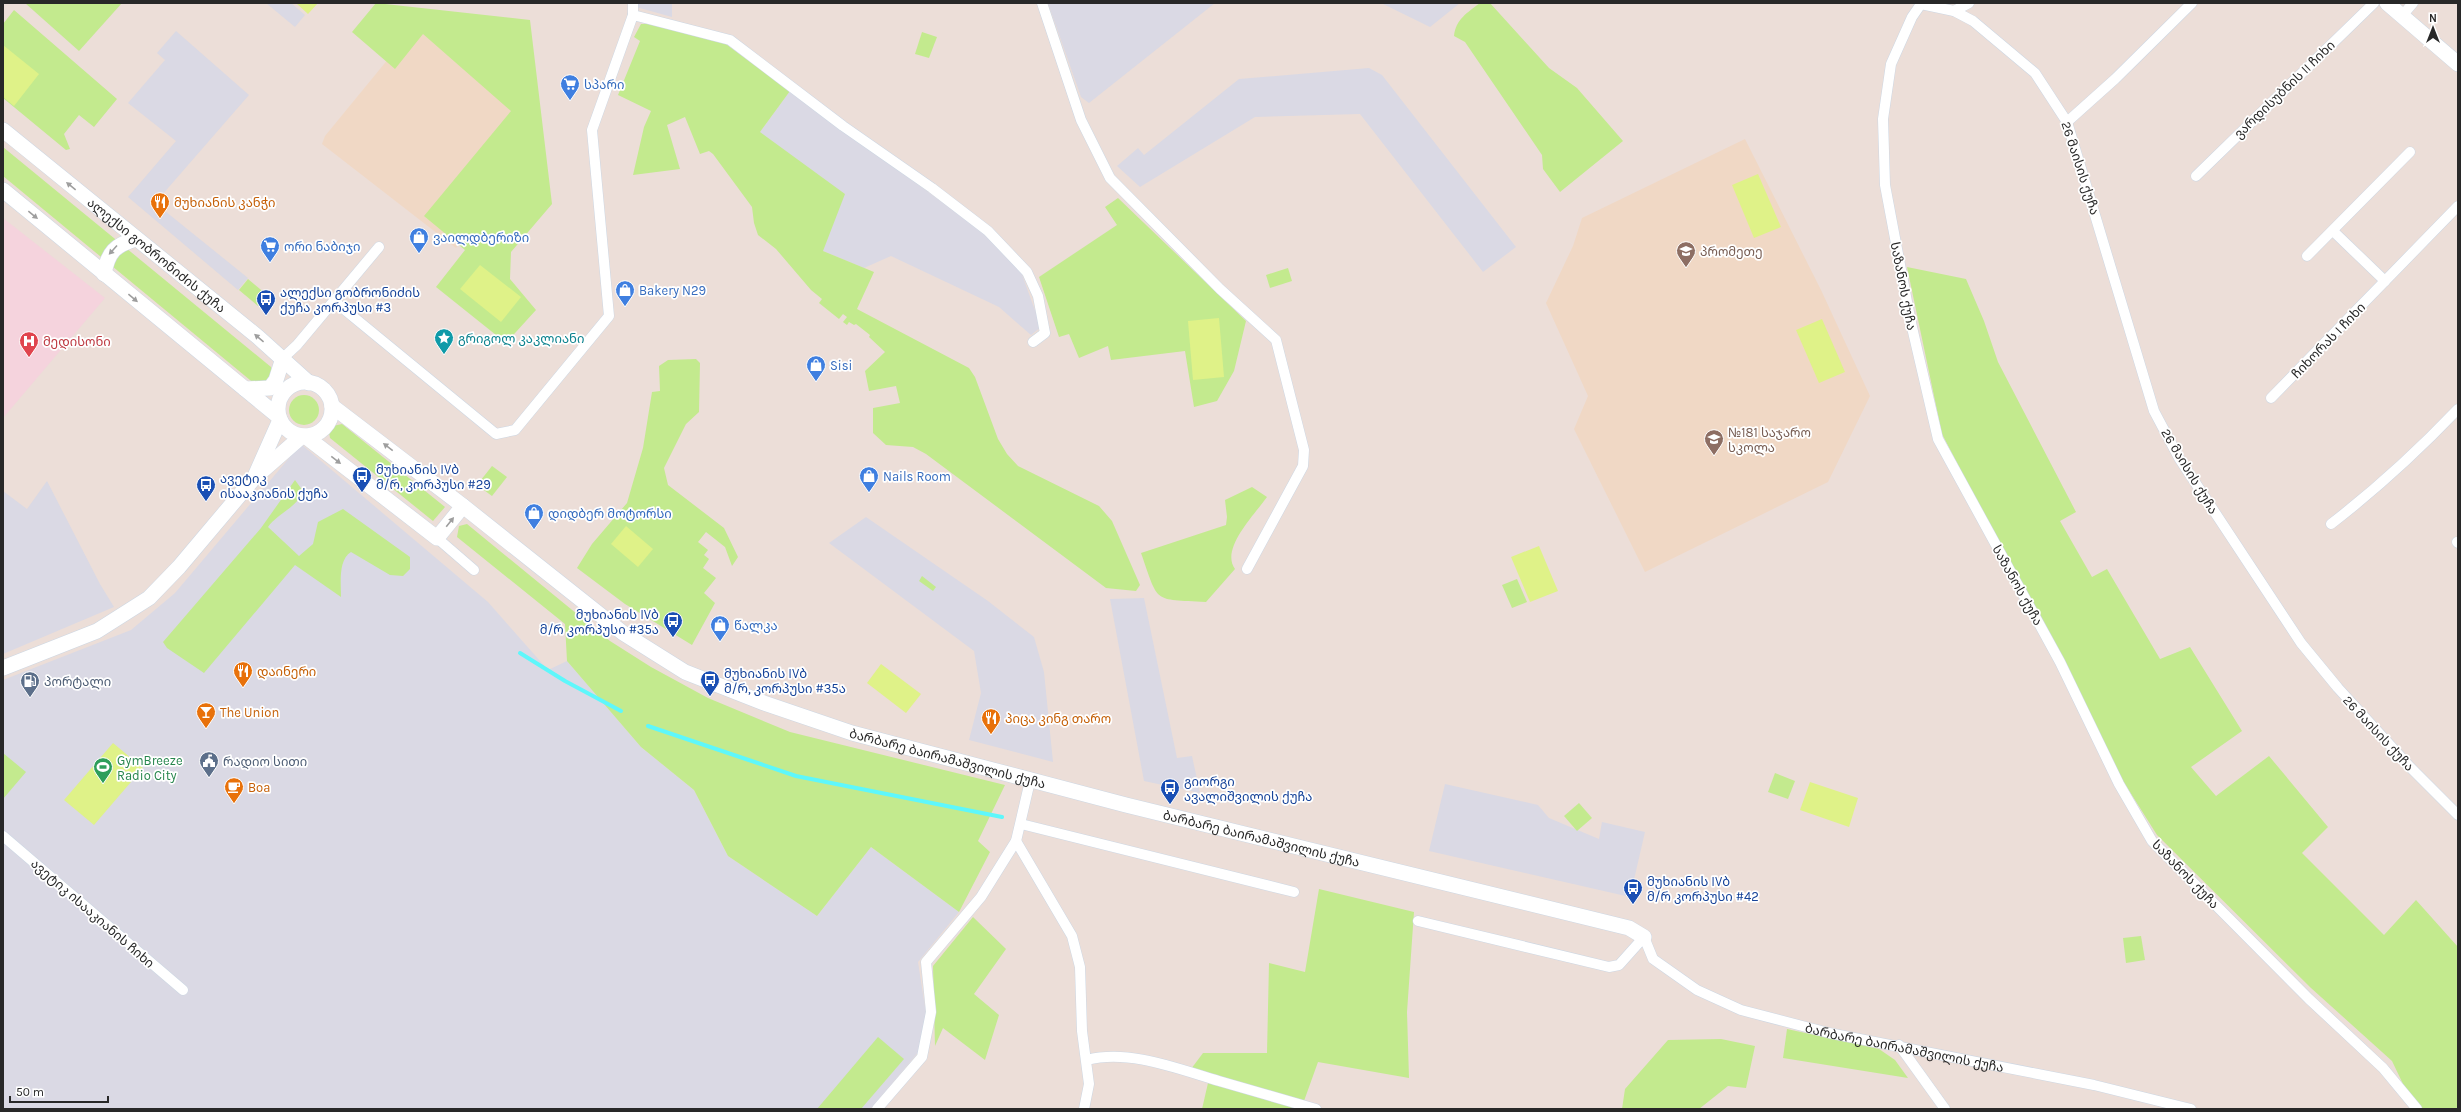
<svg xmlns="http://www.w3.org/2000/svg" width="2461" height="1112" font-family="Karla,'Noto Sans Georgian',sans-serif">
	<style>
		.industrial { fill: #dad9e4 }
		.education { fill: #f0d8c5 }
		.medical { fill: #f5d3dd }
		.green { fill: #c3ea8e }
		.pitch { fill: #dff288 }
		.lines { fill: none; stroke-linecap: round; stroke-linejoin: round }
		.stream { stroke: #5ef7fb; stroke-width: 4 }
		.street-casing { stroke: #cdd7e3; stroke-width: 11 }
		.secondary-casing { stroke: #cdd7e3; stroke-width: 16 }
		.street { stroke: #fff; stroke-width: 10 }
		.secondary { stroke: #fff; stroke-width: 15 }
		.oneway { fill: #9e9e9e }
		.labels { text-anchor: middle; stroke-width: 3.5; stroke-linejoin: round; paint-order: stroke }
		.shop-label { font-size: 13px; fill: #366cbe; stroke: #fff; text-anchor: start }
		.street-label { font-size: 13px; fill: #282828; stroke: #fff }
		.food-label { font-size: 13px; fill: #c56008; stroke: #fff; text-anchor: start }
		.education-label { font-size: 13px; fill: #785e54; stroke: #fff; text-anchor: start }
		.transit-label { font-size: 13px; fill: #164399; stroke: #fff; text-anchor: start }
		.culture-label { font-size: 13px; fill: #0d838f; stroke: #fff; text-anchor: start }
		.health-label { font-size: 13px; fill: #be3a42; stroke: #fff; text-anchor: start }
		.service-label { font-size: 13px; fill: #4e5e75; stroke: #fff; text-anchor: start }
		.leisure-label { font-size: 13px; fill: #27864d; stroke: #fff; text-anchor: start }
	</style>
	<rect width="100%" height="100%" fill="#ecded8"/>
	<g class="industrial">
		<path d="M266 3H291L305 15 295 27Z"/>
		<path d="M637 3H672V17L636 7Z"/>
		<path d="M1048 3H1215L1089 103 1081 97Z"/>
		<path d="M1381 3H1460L1430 27Z"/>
		<path d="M176 31 249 95 155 203 248 278 238 290 128 197 176 141 128 103 165 60 157 53Z"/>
		<path d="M1369 68 1382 75 1516 247 1483 272 1360 114 1255 117 1140 187 1117 166 1138 148 1144 155 1239 79Z"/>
		<path d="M790 91 984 233 1020 269 1041 327 1031 335 999 307 891 256 864 268 823 251 760 132Z"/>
		<path d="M301 444 488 602 548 670 567 661 641 747 694 790 728 856 817 916 871 847 959 912 918 962 926 1014 921 1049 870 1109H3V680L131 630 175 593Z"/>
		<path d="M47 481 100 584 114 607 3 654V491L27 509Z"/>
		<path d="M866 517 988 601 1034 637 1044 672 1053 762 969 740 981 693 974 651 829 543Z"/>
		<path d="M1144 598 1177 758 1192 756 1200 793 1144 781 1110 599Z"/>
		<path d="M1445 784 1538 805 1549 818 1599 839 1602 822 1645 832 1630 897 1429 851Z"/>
	</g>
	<g class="education">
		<path d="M421 19 526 31 536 148 456 248 322 144 325 136Z"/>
		<path d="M1745 139 1821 290 1870 396 1828 482 1645 572 1574 429 1588 396 1546 303 1573 246 1582 218Z"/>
	</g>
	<path class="medical" d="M3 218 105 298 3 418Z"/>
	<g class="green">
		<path d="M25 3H122L79 51Z"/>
		<path d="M376 3 530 20 552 204 511 252 510 279 536 310 506 343 436 287 465 250 424 216 511 111 423 34 395 69 352 32Z"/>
		<path d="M1480 3H1490L1549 68 1577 88 1623 141 1560 192 1543 169 1542 155 1465 42 1454 36C1456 19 1467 13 1480 3Z"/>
		<path d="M14 10 117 99 94 127 79 115 64 134 70 149 66 150 3 98V24Z"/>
		<path d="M641 24H650L726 44 790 91 760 132 845 194 823 251 874 272 857 309 969 368 975 377 998 439 1007 454 1018 466 1099 506 1112 521 1140 585 1136 591 1106 588 926 454 913 447 886 445 873 433V408L900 403 896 386 869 391 865 371 885 352 869 337 870 335 856 324 854 325 849 322 847 325 843 322 847 317 843 314 839 319 819 303 822 299 811 290 776 249 758 235 754 223 752 207 713 154 709 151 700 154 685 117 667 125 680 169 633 175 644 127 651 111 618 95 640 41 634 37Z"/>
		<path d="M922 32 937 37 929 58 915 54Z"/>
		<path d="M3 147 271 367 273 375 270 382 256 385 3 176Z"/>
		<path d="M1118 198 1246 321 1234 371 1217 401 1194 407 1185 351 1111 360 1108 346 1079 358 1069 334 1059 337 1039 277 1117 225 1105 207Z"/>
		<path d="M1907 267 1966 279 1984 321 1998 362 2076 512 2060 521 2092 577 2107 569 2160 659 2190 647 2242 731 2191 767 2216 796 2269 756 2328 827 2302 853 2384 935 2416 900 2458 947V1109H2415L2392 1061 2311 988 2157 835 2118 773 1942 434Z"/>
		<path d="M1288 268 1292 281 1270 288 1266 275Z"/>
		<path d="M248 279 267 295 258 306 239 290Z"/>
		<path d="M696 359 700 363 699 412 686 424 664 468 668 485 724 528 738 557 732 566 725 547 706 532 698 542 708 550 704 555 709 559 703 568 716 578 704 593 715 603 692 645 625 604 577 568 592 544 627 503 643 448 652 392 660 391 659 366 668 360Z"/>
		<circle cx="304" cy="410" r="15"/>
		<path d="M342 424 445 507 433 521 330 438 329 432 333 426Z"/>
		<path d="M492 466 507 477 492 496 477 485Z"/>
		<path d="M295 480 303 491C299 506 277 514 268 527L299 556 313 544 318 522 343 509 410 557V569L403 576 390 575 351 552C338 560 341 583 341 597L295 565 204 673 167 648 163 642 261 528Z"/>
		<path d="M1252 487 1267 497C1255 514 1220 549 1235 569L1206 602C1152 599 1159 604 1141 553L1226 525 1227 517 1225 500Z"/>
		<path d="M467 524 610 641 651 667 708 698 790 732 1005 785 978 841 990 852 959 912 871 847 817 916 728 856 694 790 641 747 567 661 565 624 457 537 459 526Z"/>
		<path d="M922 576 936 587 933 591 919 581Z"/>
		<path d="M1517 579 1527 602 1512 608 1502 585Z"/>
		<path d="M3 753 26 772 3 799Z"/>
		<path d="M1775 773 1795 781 1788 799 1768 792Z"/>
		<path d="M1579 803 1592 818 1577 831 1564 816Z"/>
		<path d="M1319 889 1414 912 1407 1012 1409 1078 1318 1062 1304 1101 1191 1069 1203 1053H1267L1269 963 1305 972Z"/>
		<path d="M973 917 1006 949 974 994 999 1015 985 1060 943 1028 935 1046 933 966Z"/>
		<path d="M2141 936 2145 960 2126 963 2123 938Z"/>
		<path d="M1787 1029 1879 1049 1895 1060 1908 1078 1783 1058Z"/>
		<path d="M878 1037 904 1059 861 1109H817Z"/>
		<path d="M1721 1039 1755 1046 1746 1088 1728 1086 1699 1109H1622L1625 1089 1668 1040Z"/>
		<path d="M1208 1083 1292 1107 1291 1109H1202Z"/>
	</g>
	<g class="pitch">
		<path d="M296 3H318L308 14Z"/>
		<path d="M3 45 39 74 14 106 3 97Z"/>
		<path d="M1758 174 1781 227 1754 238 1732 185Z"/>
		<path d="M480 265 521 297 501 322 460 289Z"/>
		<path d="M1219 318 1224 377 1193 380 1188 321Z"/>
		<path d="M1822 319 1845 372 1819 383 1796 330Z"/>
		<path d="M626 526 653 549 638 567 611 544Z"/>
		<path d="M1539 546 1558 591 1530 602 1511 557Z"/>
		<path d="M881 664 921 694 906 713 867 683Z"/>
		<path d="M113 743 143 768 94 825 64 800Z"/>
		<path d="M1810 782 1858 798 1849 827 1800 810Z"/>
	</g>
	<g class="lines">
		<g class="stream">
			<path d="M520 653 565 681 621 711"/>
			<path d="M648 726 796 776 1002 817"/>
		</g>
		<defs>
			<g id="street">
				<path d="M1042 3 1081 120 1110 178 1220 289 1276 340 1304 450 1303 466 1247 569"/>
				<path d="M1921 4 1912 17 1891 64 1883 119 1885 185 1911 323 1938 439 2060 662 2119 784 2152 841 2309 999 2383 1068 2417 1109"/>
				<path d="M1921 4 1954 11 1973 21 2035 73 2067 122 2154 411 2179 458 2301 643 2338 688 2410 767 2458 815"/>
				<path d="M1954 11 1969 3"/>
				<path d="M633 15V3"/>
				<path d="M2401 17 2413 3"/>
				<path d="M2067 122 2115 79 2192 3"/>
				<path d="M2196 176 2374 3"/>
				<path d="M2333 231 2385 281"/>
				<path d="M2307 256 2410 152"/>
				<path d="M334 301 496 434 515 430 609 316 592 130 633 15 730 40 843 126 932 188 988 231 1027 272 1038 296 1045 333 1033 342"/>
				<path d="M283 358 297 345 379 247"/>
				<path d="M2271 398 2458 206"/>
				<path d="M2331 524C2379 487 2417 452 2458 409"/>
				<path d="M437 538 474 570"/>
				<path d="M2457 542 2458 543"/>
				<path d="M1021 824 1294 892"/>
				<path d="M3 836 183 990"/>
				<path d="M1016 841 1072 936 1080 967 1082 1031 1089 1084 1084 1109"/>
				<path id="s1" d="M1418 921 1609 967 1619 965 1644 937 1653 959 1697 990 1741 1010 1829 1033 2094 1085 2191 1109"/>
				<path d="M1899 1045 1945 1109"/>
				<path d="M1087 1060C1129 1049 1178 1069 1219 1081 1251 1090 1284 1100 1316 1109"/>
				<path d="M877 1109 922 1057 931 1012 926 962 981 897 1016 841 1030 781"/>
			</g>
			<g id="secondary">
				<path d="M2387 3 2458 64"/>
				<path id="s2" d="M3 130 258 337 309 383"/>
				<path d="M3 190 279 417"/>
				<path d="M104 274C108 252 115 245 136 239"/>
				<circle cx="305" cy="409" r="27"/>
				<path d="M245 389 270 388 276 380 283 358"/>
				<path id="s3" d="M332 406 463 506 623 633 685 672 764 703 852 733 1126 805 1629 928 1644 937"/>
				<path d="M305 436 437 538 463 506"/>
				<path d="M256 474 280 420"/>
				<path d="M3 668 97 631 149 598 179 567 254 478 302 436"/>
			</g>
		</defs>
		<use href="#street" class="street-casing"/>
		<use href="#secondary" class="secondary-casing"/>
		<use href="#street" class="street"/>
		<use href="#secondary" class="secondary"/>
	</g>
	<defs><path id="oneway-solid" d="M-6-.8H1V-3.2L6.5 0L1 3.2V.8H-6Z"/></defs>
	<g class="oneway">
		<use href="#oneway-solid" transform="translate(71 186) rotate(-141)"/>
		<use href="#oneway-solid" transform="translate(33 215) rotate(39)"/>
		<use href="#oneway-solid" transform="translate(113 250) rotate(132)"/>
		<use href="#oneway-solid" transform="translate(133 298) rotate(40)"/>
		<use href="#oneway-solid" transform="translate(259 338) rotate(-140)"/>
		<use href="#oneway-solid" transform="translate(388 447) rotate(-142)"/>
		<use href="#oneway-solid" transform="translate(336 460) rotate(38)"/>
		<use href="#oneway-solid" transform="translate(450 522) rotate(-51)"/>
	</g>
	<defs>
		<symbol id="supermarket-pin" viewBox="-11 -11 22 30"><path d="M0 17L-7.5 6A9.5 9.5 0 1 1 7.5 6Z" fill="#3f7fe0" stroke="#fff"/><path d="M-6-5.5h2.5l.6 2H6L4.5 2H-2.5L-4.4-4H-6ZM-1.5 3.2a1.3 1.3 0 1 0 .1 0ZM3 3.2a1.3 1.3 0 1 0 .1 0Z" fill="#fff"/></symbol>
		<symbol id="restaurant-pin" viewBox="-11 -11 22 30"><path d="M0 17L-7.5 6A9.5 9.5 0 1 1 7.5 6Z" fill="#e8710a" stroke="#fff"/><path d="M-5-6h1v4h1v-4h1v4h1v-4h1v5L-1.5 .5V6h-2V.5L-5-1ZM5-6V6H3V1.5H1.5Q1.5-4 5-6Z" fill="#fff"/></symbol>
		<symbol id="shop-pin" viewBox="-11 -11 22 30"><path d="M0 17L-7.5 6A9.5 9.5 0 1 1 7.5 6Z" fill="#3f7fe0" stroke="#fff"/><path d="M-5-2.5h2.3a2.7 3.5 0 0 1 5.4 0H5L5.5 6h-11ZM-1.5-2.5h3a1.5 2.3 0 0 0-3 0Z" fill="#fff"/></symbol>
		<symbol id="school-pin" viewBox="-11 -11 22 30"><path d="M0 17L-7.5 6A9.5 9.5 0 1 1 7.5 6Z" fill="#8d6e63" stroke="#fff"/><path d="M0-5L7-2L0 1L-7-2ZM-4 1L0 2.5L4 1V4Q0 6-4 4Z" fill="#fff"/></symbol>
		<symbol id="bus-pin" viewBox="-11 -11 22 30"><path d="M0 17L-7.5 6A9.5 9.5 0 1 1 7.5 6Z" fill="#1a4fb4" stroke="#fff"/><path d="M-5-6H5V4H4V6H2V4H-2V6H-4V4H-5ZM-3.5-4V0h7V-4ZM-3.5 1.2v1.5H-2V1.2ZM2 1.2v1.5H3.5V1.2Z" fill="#fff"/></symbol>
		<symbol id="sight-pin" viewBox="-11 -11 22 30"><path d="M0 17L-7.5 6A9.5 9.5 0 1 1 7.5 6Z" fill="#0f9aa8" stroke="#fff"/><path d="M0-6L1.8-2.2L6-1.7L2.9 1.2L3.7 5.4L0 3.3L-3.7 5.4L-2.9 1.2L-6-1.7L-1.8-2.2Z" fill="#fff"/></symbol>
		<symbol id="hospital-pin" viewBox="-11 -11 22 30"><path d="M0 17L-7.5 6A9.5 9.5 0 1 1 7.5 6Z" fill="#e0444e" stroke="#fff"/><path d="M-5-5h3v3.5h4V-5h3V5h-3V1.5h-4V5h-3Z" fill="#fff"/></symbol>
		<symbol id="fuel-pin" viewBox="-11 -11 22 30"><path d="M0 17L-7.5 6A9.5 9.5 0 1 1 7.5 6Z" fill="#5c6f8a" stroke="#fff"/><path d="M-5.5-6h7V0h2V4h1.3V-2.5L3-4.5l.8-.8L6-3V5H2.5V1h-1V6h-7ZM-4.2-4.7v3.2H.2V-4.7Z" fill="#fff"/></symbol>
		<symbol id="bar-pin" viewBox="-11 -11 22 30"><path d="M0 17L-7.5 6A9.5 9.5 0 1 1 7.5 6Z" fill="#e8710a" stroke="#fff"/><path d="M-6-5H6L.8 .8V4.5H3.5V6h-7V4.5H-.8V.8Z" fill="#fff"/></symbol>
		<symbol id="civic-pin" viewBox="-11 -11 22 30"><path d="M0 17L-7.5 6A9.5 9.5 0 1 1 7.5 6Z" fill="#5c6f8a" stroke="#fff"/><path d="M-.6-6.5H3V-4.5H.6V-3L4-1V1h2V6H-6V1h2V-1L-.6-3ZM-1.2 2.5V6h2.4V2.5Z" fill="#fff"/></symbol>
		<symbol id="stadium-pin" viewBox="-11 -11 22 30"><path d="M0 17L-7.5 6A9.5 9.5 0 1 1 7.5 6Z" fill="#2e9e5b" stroke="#fff"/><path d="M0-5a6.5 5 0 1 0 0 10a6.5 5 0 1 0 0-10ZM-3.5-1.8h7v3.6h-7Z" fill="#fff"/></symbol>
		<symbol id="cafe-pin" viewBox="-11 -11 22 30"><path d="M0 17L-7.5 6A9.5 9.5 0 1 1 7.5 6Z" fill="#e8710a" stroke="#fff"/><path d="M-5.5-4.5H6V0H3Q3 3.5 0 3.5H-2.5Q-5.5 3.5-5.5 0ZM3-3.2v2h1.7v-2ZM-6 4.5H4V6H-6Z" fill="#fff"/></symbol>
	</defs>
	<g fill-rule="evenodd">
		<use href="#supermarket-pin" x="559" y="73" width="22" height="30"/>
		<use href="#restaurant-pin" x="149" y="191" width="22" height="30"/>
		<use href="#shop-pin" x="408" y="226" width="22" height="30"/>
		<use href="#supermarket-pin" x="259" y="235" width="22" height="30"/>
		<use href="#school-pin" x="1675" y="240" width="22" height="30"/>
		<use href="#shop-pin" x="614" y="279" width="22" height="30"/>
		<use href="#bus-pin" x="255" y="288" width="22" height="30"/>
		<use href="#sight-pin" x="433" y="327" width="22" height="30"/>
		<use href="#hospital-pin" x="18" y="330" width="22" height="30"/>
		<use href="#shop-pin" x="805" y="354" width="22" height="30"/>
		<use href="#school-pin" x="1703" y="428" width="22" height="30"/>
		<use href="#bus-pin" x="351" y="465" width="22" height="30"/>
		<use href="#shop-pin" x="858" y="465" width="22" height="30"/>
		<use href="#bus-pin" x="195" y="474" width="22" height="30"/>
		<use href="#shop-pin" x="523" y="502" width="22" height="30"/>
		<use href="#bus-pin" x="662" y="610" width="22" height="30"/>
		<use href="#shop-pin" x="709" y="614" width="22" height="30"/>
		<use href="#restaurant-pin" x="232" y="660" width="22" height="30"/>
		<use href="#bus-pin" x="699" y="669" width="22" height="30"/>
		<use href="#fuel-pin" x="19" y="670" width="22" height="30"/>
		<use href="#bar-pin" x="195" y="701" width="22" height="30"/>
		<use href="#restaurant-pin" x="980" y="707" width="22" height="30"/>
		<use href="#civic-pin" x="198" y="750" width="22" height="30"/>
		<use href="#stadium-pin" x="92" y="756" width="22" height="30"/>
		<use href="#cafe-pin" x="223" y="776" width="22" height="30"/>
		<use href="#bus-pin" x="1159" y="777" width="22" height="30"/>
		<use href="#bus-pin" x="1622" y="877" width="22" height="30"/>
	</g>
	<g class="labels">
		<g class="shop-label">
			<text x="584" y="89">სპარი</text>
			<text x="433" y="242">ვაილდბერიზი</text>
			<text x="284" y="251">ორი ნაბიჯი</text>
			<text x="639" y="295">Bakery N29</text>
			<text x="830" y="370">Sisi</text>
			<text x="883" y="481">Nails Room</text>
			<text x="548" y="518">დიდბერ მოტორსი</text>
			<text x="734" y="630">წალკა</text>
		</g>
		<g class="street-label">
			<text transform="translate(2284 89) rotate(-44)" y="5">ვარდისუბნის II ჩიხი</text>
			<text transform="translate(2081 168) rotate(72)" y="5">26 მაისის ქუჩა</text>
			<text dy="5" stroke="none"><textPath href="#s2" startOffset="198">ალექსი გობრონიძის ქუჩა</textPath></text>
			<text transform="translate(1904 286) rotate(79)" y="5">საზანოს ქუჩა</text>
			<text transform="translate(2328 340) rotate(-46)" y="5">ჩიხორას I ჩიხი</text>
			<text transform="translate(2190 471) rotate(59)" y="5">26 მაისის ქუჩა</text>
			<text transform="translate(2018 585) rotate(61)" y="5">საზანოს ქუჩა</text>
			<text transform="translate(2379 733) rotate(47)" y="5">26 მაისის ქუჩა</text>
			<text dy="5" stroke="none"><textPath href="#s3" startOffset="719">ბარბარე ბაირამაშვილის ქუჩა</textPath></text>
			<text dy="5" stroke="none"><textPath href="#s3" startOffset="1043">ბარბარე ბაირამაშვილის ქუჩა</textPath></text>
			<text transform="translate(2186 874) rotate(46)" y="5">საზანოს ქუჩა</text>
			<text transform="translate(93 913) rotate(41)" y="5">ავეტიკ ისააკიანის ჩიხი</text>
			<text dy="5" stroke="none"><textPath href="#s1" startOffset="538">ბარბარე ბაირამაშვილის ქუჩა</textPath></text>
		</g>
		<g class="food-label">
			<text x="174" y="207">მუხიანის კანჭი</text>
			<text x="257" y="676">დაინერი</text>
			<text x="220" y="717">The Union</text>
			<text x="1005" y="723">პიცა კინგ თარო</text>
			<text x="248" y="792">Boa</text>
		</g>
		<g class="education-label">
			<text x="1700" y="256">პრომეთე</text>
			<text x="1728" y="437">№181 საჯარო<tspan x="1728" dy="15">სკოლა</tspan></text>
		</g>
		<g class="transit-label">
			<text x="280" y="297">ალექსი გობრონიძის<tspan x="280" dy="15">ქუჩა კორპუსი #3</tspan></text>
			<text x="376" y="474">მუხიანის IVბ<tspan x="376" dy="15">მ/რ, კორპუსი #29</tspan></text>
			<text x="220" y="483">ავეტიკ<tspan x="220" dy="15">ისააკიანის ქუჩა</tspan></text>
			<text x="659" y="619" text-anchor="end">მუხიანის IVბ<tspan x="659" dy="15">მ/რ კორპუსი #35ა</tspan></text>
			<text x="724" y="678">მუხიანის IVბ<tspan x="724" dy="15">მ/რ, კორპუსი #35ა</tspan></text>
			<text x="1184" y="786">გიორგი<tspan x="1184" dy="15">ავალიშვილის ქუჩა</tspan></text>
			<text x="1647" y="886">მუხიანის IVბ<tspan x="1647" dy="15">მ/რ კორპუსი #42</tspan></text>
		</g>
		<g class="culture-label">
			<text x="458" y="343">გრიგოლ კაკლიანი</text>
		</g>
		<g class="health-label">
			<text x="43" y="346">მედისონი</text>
		</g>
		<g class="service-label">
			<text x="44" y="686">პორტალი</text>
			<text x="223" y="766">რადიო სითი</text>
		</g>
		<g class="leisure-label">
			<text x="117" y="765">GymBreeze<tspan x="117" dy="15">Radio City</tspan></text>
		</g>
	</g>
	<rect width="2461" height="1112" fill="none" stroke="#282828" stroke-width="8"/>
	<g transform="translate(2433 28)" stroke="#ffffff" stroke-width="3" paint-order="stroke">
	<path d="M0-3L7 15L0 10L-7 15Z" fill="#282828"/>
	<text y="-6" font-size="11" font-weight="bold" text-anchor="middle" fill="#282828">N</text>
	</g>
	<path d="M10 1096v6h98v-6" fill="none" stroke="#282828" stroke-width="2"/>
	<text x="16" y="1096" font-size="12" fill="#282828" stroke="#ffffff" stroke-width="3" paint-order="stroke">50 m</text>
</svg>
